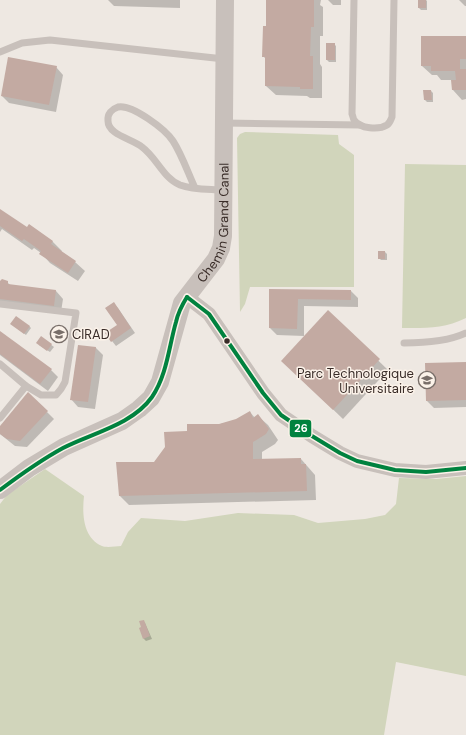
<svg xmlns="http://www.w3.org/2000/svg" width="466" height="735" font-family="'DM Sans',sans-serif">
	<style>
		.green { fill: #d1d5bb }
		.shadow { fill: #0003 }
		.building { fill: #c3aaa2 }
		.lines { fill: none; stroke-linecap: round; stroke-linejoin: round }
		.service { stroke: #c8c0bb; stroke-width: 7 }
		.minor { stroke: #c8c0bb; stroke-width: 14 }
		.tertiary { stroke: #c8c0bb; stroke-width: 18 }
		.bus-1-casing { stroke: #fbf2e9; stroke-width: 7 }
		.bus-1 { stroke: #00823f; stroke-width: 4 }
		.bus-dot { fill: #392c28; stroke: #fbf2e9; stroke-width: 1.5 }
		.labels { text-anchor: middle; stroke-width: 3; stroke-linejoin: round; paint-order: stroke }
		.street-label { font-size: 13px; fill: #392c28; stroke: #fbf2e9 }
		.poi-label { font-size: 13px; fill: #392c28; stroke: #fbf2e9; text-anchor: start }
		.line-badge { stroke: #fbf2e9; stroke-width: 1.5 }
		.badge-label { font-size: 11px; text-anchor: middle; font-weight: bold; fill: #fff }
	</style>
	<rect width="100%" height="100%" fill="#eee8e2"/>
	<g class="green">
		<path d="M245 132 338 135 339 144 354 155V287H250L245 304 240 312 237 138 240 134Z"/>
		<path d="M405 164 466 165V318C444 329 426 328 402 328Z"/>
		<path d="M45 469 84 496C82 514 83 538 102 546 107 548 116 546 121 546L128 532 141 518 185 521 238 513 294 515 318 523 365 519 385 515 396 504 399 478 436 479 466 476V676L396 662 384 735H0V504L7 495Z"/>
	</g>
	<g class="shadow">
		<path d="M108 0H180V8L114 6Z"/>
		<path d="M267 0H321L320 5 323 7V36H320V64L322 67V98H310L307 96 276 95 266 86V59L263 56 267 27Z"/>
		<path d="M328 0H341V5H333Z"/>
		<path d="M419 0H426L427 1V10H421L419 8Z"/>
		<path d="M459 0H466V6H465Z"/>
		<path d="M466 37V99L462 100 453 90 452 80H441L437 75H432L422 66Z"/>
		<path d="M327 44H334L336 46V62H329L327 60Z"/>
		<path d="M56 67 63 75 56 112 9 103 2 96Z"/>
		<path d="M431 91 433 93V102H427L425 100Z"/>
		<path d="M0 211 28 229 52 241 62 251 61 252 75 262 85 271 78 281 50 263 41 253 34 248 32 250 2 229 0 232Z"/>
		<path d="M385 252 387 254V260H381L379 258Z"/>
		<path d="M0 282H7L11 286 56 291 63 299 61 312 0 301Z"/>
		<path d="M270 290 351 291 358 298V307L304 306V336L277 335 270 328Z"/>
		<path d="M114 304 118 308 135 333 116 346 112 341 118 326Z"/>
		<path d="M328 312 388 370 343 419 292 370Z"/>
		<path d="M14 326H29L31 328 26 335Z"/>
		<path d="M0 332 51 370 58 377 48 391 0 355Z"/>
		<path d="M41 337 54 347 50 352 39 345Z"/>
		<path d="M79 346 96 348 103 355 95 409 78 407 71 399Z"/>
		<path d="M466 363V407L434 408 427 401Z"/>
		<path d="M47 412 54 419 27 447 15 446 0 434V428Z"/>
		<path d="M250 412 255 418 258 416 268 425 278 440 275 444 262 452V460L301 459 315 475 316 500 129 505 119 495 188 432 237 420Z"/>
		<path d="M143 621 145 623 152 639 146 641 144 639 143 628Z"/>
	</g>
	<g class="building">
		<path d="M266 0H314V27H311L310 56H313V89H300V87L265 86V57H262L263 26H266Z"/>
		<rect x="418" y="0" width="8" height="8"/>
		<path d="M421 36H466V59H460V69H466V90H452L451 80H456L455 71H431V66H421Z"/>
		<rect x="326" y="43" width="9" height="17"/>
		<path d="M8 57 57 66 49 105 1 96Z"/>
		<path d="M423 90H431L432 100H424Z"/>
		<path d="M0 209 27 227 29 224 53 241 51 244 76 261 68 273 39 254 41 251 24 239 22 241 0 226Z"/>
		<rect x="378" y="251" width="7" height="8"/>
		<path d="M2 279 8 281V284L56 290 54 306 0 299V281Z"/>
		<path d="M269 289 351 290V300L298 299 297 329 269 328Z"/>
		<path d="M114 302 131 328 111 342 105 333 117 325 105 308Z"/>
		<path d="M328 310 380 359 333 410 281 361Z"/>
		<path d="M16 316 30 326 24 334 10 324Z"/>
		<path d="M0 331 52 369 40 384 0 354Z"/>
		<path d="M41 336 52 344 47 351 36 343Z"/>
		<path d="M78 345 96 347 88 402 70 400Z"/>
		<path d="M466 362V400L426 401 425 363Z"/>
		<path d="M28 392 48 411 20 441 7 439 0 434V426Z"/>
		<path d="M250 411 253 418 258 414 269 429 266 434 253 442V459L301 458V464H306L307 491 119 496 116 462H154L165 447 164 432 187 431V424H219L236 419Z"/>
		<path d="M144 620 150 636 143 639 139 628 141 627 139 621Z"/>
	</g>
	<g class="lines">
		<g class="service">
			<path d="M354 0 352 114C353 116 353 118 354 120 360 129 379 130 387 125 390 123 391 119 392 117L394 0"/>
			<path d="M0 52 22 43 50 40 224 59"/>
			<path d="M224 123 360 125"/>
			<path d="M195 188C188 173 182 155 173 141 165 129 132 104 118 107 112 109 107 114 108 121 108 135 133 139 142 147 157 158 163 178 180 185 193 190 209 189 222 190"/>
			<path d="M0 304 76 313 65 382 61 389 56 395H41L26 386 0 364"/>
			<path d="M404 343C424 343 447 342 466 333"/>
			<path d="M0 418 26 386"/>
		</g>
		<path class="minor" d="M187 297 209 314 263 393 281 415 312 436 340 453 357 461 395 470 426 472 466 468"/>
		<path class="tertiary" id="s1" d="M0 490 29 468 64 447 122 421 139 409 151 398 160 382 182 303 216 259 221 248 223 236 225 0"/>
		<defs>
			<g id="bus-1">
				<path d="M187 297 209 314 263 393 281 415 312 436 340 453 357 461 395 470 426 472 466 468"/>
				<path d="M0 490C20 475 41 460 63 448 92 433 132 425 152 397 167 375 169 346 176 322 178 313 182 305 187 297"/>
			</g>
		</defs>
		<use href="#bus-1" class="bus-1-casing"/>
		<use href="#bus-1" class="bus-1"/>
	</g>
	<defs>
		<symbol id="university-ring" viewBox="-11 -11 22 22"><circle r="9.5" fill="#fbf2e9" stroke="#786e69" stroke-width="1.5"/><path d="M0-5L7-2L0 1L-7-2ZM-4 1L0 2.5L4 1V4Q0 6-4 4Z" fill="#786e69"/></symbol>
	</defs>
	<g fill-rule="evenodd">
		<use href="#university-ring" x="49" y="324" width="20" height="20"/>
		<use href="#university-ring" x="417" y="370" width="20" height="20"/>
	</g>
	<circle class="bus-dot" cx="227" cy="341" r="3.5"/>
	<g class="labels">
		<g class="street-label">
			<text dy="5" stroke="none"><textPath href="#s1" startOffset="369">Chemin Grand Canal</textPath></text>
		</g>
		<g class="poi-label">
			<text x="72" y="339">CIRAD</text>
			<text x="414" y="378" text-anchor="end">Parc Technologique<tspan x="414" dy="15">Universitaire</tspan></text>
		</g>
	</g>
	<rect class="line-badge" x="289" y="419" width="23" height="19" rx="4" fill="#00823f"/>
	<g class="badge-label">
		<text x="301" y="432">26</text>
	</g>
</svg>
